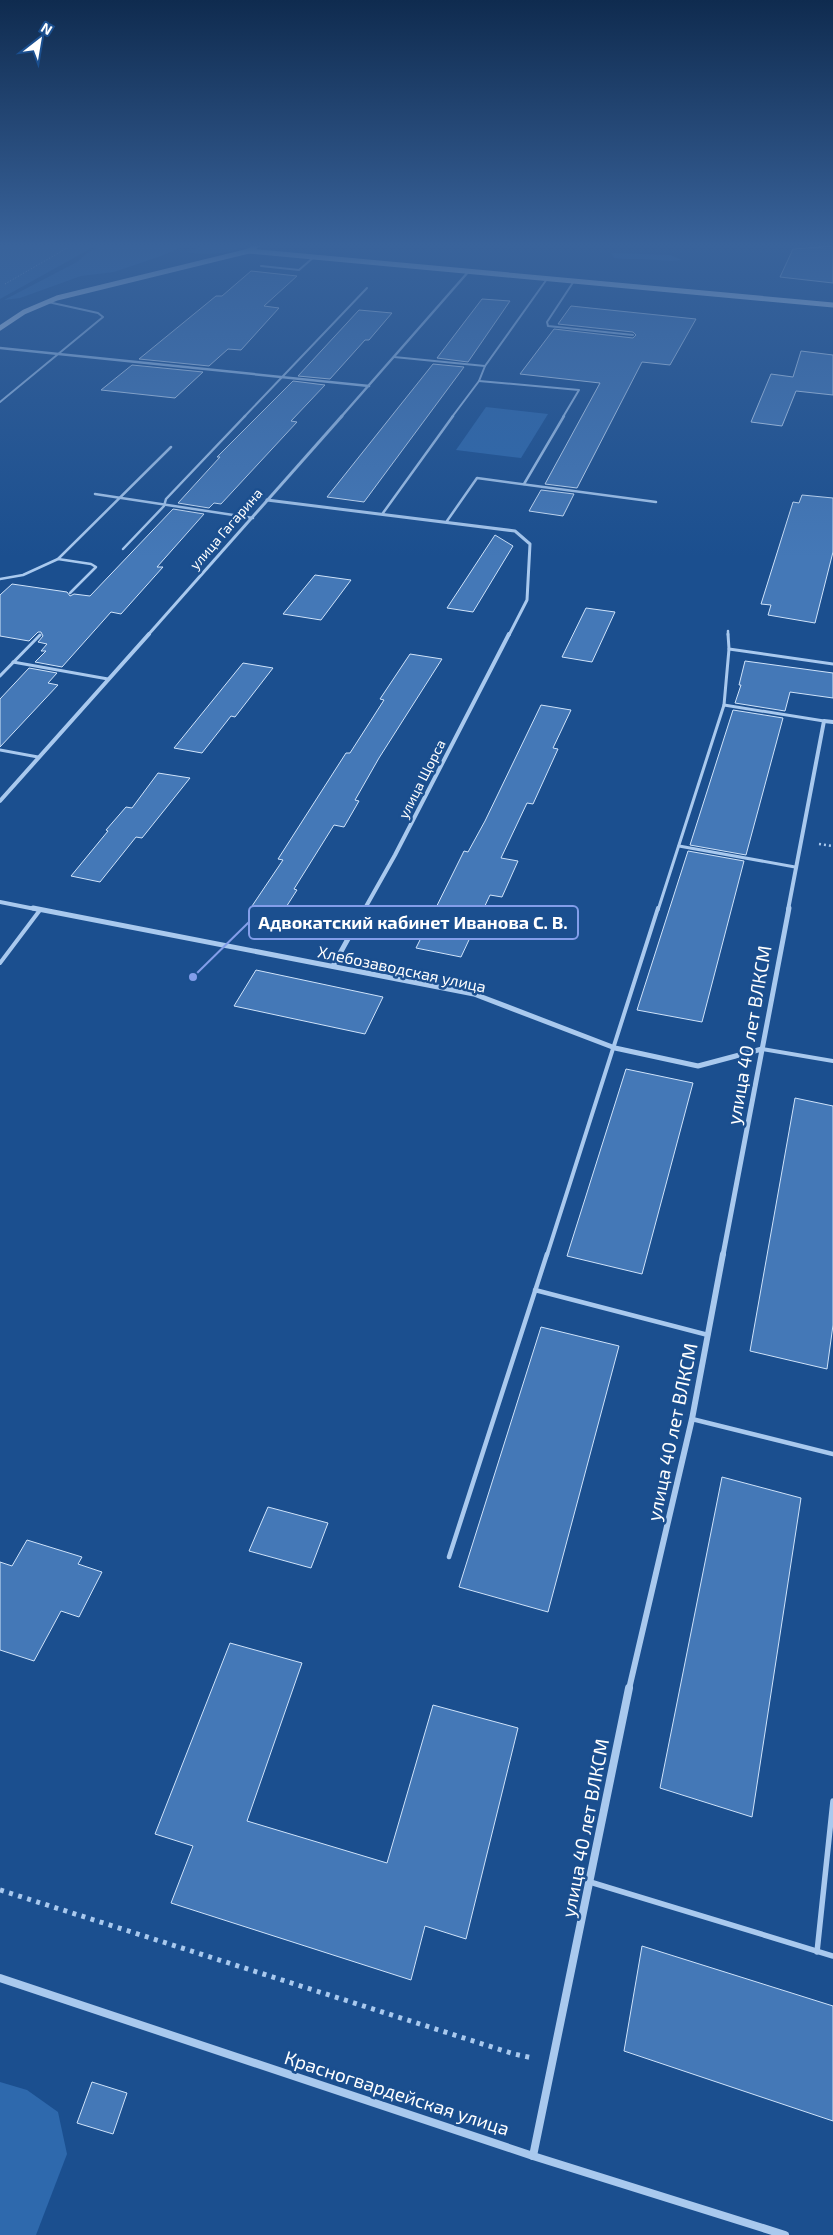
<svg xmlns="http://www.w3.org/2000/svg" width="833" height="2235" font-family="'Exo 2',sans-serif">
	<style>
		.green { fill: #2e69ad }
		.building { fill: #4478b7; stroke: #cfe3fa }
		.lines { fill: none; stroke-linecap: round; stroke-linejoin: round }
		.path-far2 { stroke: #a9c9ee; stroke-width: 1; stroke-dasharray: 1 2; stroke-linecap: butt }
		.path-far1 { stroke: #a9c9ee; stroke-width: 2.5; stroke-dasharray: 2 3; stroke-linecap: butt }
		.path { stroke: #a9c9ee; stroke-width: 5; stroke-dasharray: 4 5.5; stroke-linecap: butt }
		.lane-far5 { stroke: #a9c9ee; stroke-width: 2 }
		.lane-far4 { stroke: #a9c9ee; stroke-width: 2.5 }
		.lane-far3 { stroke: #a9c9ee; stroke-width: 3 }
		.lane-far2 { stroke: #a9c9ee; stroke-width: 4 }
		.lane-far1 { stroke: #a9c9ee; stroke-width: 4.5 }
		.lane { stroke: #a9c9ee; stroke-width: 5.5 }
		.street-far5 { stroke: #a9c9ee; stroke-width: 2.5 }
		.street-far4 { stroke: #a9c9ee; stroke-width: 3 }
		.street-far3 { stroke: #a9c9ee; stroke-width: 4 }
		.street-far2 { stroke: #a9c9ee; stroke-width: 5 }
		.street-far1 { stroke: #a9c9ee; stroke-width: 6 }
		.street { stroke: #a9c9ee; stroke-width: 8 }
		.secondary { stroke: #d6e6fa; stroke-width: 5 }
		.labels { text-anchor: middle; stroke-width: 5; stroke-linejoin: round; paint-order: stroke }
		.far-street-label { font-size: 14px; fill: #fff; stroke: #1b4f8f }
		.street-label { font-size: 16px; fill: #fff; stroke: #1b4f8f }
		.near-street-label { font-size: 19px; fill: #fff; stroke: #1b4f8f }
		.leader { fill: none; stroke: #839eea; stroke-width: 2 }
		.callout-dot { fill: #839eea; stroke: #1b4f8f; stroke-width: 2 }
		.callout { fill: #1b4f8f; stroke: #839eea; stroke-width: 2 }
		.callout-label { font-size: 18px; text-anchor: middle; font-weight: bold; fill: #fff }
	</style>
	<rect width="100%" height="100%" fill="#1b4f8f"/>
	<g class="green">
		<path d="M0 244H188L161 256 114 272 81 276 20 298 4 300 77 262 87 253 96 249 97 245 0 299Z"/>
		<path d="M208 244H245C235 255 201 255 187 252Z"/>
		<path d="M611 253 670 255 682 260C667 262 654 259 638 259 630 259 623 259 614 258Z"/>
		<path d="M486 407 548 414 521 458 456 450Z"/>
		<path d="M0 2082 27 2090 58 2112 67 2154 36 2235H0Z"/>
	</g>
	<g class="building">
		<path d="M833 246V283L780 277 793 249Z"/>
		<path d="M251 271 297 276 264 306 279 308 241 350 228 349 209 366 139 359 216 296H222Z"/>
		<path d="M482 299 510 301 468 362 437 358Z"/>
		<path d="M571 306 696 319 670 365 642 362 577 488 545 484 600 383 520 374 554 329 633 338 636 335 633 332 558 324Z"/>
		<path d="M359 310 392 313 369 340H365L330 379 298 376Z"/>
		<path d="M801 351 833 355V395L796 391 782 426 751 422 771 374 793 377Z"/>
		<path d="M433 364 464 367 364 502 327 497Z"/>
		<path d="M132 365 203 372 175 398 101 390Z"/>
		<path d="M293 381 325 385 291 421 297 422 221 504 214 503 209 508 178 503 220 457H217Z"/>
		<path d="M541 490 574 494 563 516 529 511Z"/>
		<path d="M802 495 833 498V552L815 623 768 615 771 605 761 604 793 502 799 503Z"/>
		<path d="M173 509 204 514 157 567H163L121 614 111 612 62 667 35 662 46 651H41L47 644 38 642 43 636 41 632H38L29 641 0 636V595L12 584 67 592 70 596 74 594 90 596Z"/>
		<path d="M495 535 513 546 473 612 447 608Z"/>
		<path d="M315 575 351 580 321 620 283 614Z"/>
		<path d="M586 608 615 612 592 662 562 657Z"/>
		<path d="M410 654 442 659 379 758 355 800 359 801 344 827 334 825 294 889 297 890 281 915 250 909 283 860 278 859 346 753H350L384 700 380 699Z"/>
		<path d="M745 661 833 673V698L790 692 785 711 735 703 741 685H739Z"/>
		<path d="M243 663 273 668 235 717 231 716 202 753 174 748Z"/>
		<path d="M29 668 57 673 48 683 58 685 0 747V699Z"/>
		<path d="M541 705 571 710 553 748 558 749 533 804 527 803 501 858 518 861 502 897 490 895 461 957 416 948 464 851 468 852 485 821Z"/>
		<path d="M733 710 783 718 746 855 690 845Z"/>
		<path d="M158 773 190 778 142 838 136 837 100 882 71 876 108 831 106 830 126 807 132 808Z"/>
		<path d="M688 851 744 861 702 1022 637 1010Z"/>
		<path d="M256 970 383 997 365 1034 234 1006Z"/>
		<path d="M626 1069 693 1083 642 1274 567 1256Z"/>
		<path d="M795 1098 833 1106V1325L827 1369 750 1351Z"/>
		<path d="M541 1327 619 1346 548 1612 459 1587Z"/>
		<path d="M722 1477 801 1498 752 1817 660 1788Z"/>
		<path d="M268 1507 328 1523 311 1568 249 1551Z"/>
		<path d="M27 1540 82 1557 78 1564 102 1572 79 1617 61 1611 34 1661 0 1650V1562L12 1566Z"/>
		<path d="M230 1643 302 1663 247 1821 387 1863 433 1705 518 1728 466 1939 425 1926 411 1980 171 1903 193 1846 155 1834Z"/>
		<path d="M642 1946 833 2006V2121L624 2051Z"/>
		<path d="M92 2082 127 2093 113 2134 77 2123Z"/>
	</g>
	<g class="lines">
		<path class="path-far2" d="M5 284 74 244"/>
		<path class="path-far1" d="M819 844 833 846"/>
		<path class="path" d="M0 1890 514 2054 533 2058"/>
		<g class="lane-far5">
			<path d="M261 266 299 270 314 257"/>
			<path d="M574 281 547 322 548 326 633 335"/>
			<path d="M394 357 485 366"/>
			<path d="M479 381 579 390 563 417"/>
			<path d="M0 402 103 317 98 313 48 302"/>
			<path d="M244 417 367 288"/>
			<path d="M452 417 479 381 485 366 547 279"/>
		</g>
		<g class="lane-far4">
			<path d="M524 484 564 416"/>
			<path d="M95 494 253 518"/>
			<path d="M383 513 453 416"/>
			<path d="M447 521 477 478 656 502"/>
			<path d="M123 549 164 506 166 499 245 416"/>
			<path d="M58 559 91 564 96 567 70 593"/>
			<path d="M0 579 23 575 58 559 171 447"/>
			<path d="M728 631V635"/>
		</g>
		<g class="lane-far3">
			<path d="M728 634 729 649 833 664"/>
			<path d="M13 662 108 679"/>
			<path d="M0 676 40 635"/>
			<path d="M724 705 824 721"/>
			<path d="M0 750 38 757"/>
			<path d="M679 846 795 867"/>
			<path d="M658 910 724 705 729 649"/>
		</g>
		<g class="lane-far2">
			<path d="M0 963 40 910"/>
			<path d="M762 1049 833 1061"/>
			<path d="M547 1255 658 908"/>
		</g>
		<g class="lane-far1">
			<path d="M535 1290 708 1335"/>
			<path d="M692 1419 833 1454"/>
			<path d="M449 1557 547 1254"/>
		</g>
		<g class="lane">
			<path d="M590 1882 833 1956"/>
			<path d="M817 1952 833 1801"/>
		</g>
		<g class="street-far5">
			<path d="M0 348 369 386"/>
			<path d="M341 417 469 271"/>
		</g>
		<g class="street-far4">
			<path d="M267 500 515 531 530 544 527 600 509 635"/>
			<path d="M148 635 342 416"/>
		</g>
		<g class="street-far3">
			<path d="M0 801 149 634"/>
			<path d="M0 902 40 910"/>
			<path d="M364 910 395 855 509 634"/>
			<path d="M788 910 824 721 833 722"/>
		</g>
		<g class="street-far2">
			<path d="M33 908 474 994 615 1048 698 1066 762 1049"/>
			<path d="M333 966 365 908"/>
			<path d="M723 1255 789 908"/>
		</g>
		<path class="street-far1" d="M629 1689 692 1419 723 1254"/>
		<g class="street">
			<path d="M0 1978 533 2156 785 2235"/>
			<path d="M533 2156 629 1688"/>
		</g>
		<g class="secondary">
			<path d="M249 251 833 305"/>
			<path d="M0 328 24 312 57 298 249 251 259 244"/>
		</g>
	</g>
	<linearGradient id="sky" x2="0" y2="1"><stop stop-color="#0f2b4f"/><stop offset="0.44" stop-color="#39639b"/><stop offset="1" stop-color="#39639b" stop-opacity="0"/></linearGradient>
	<rect width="833" height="557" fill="url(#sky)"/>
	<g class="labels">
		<g class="far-street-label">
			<text transform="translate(226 529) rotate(-49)" y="5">улица Гагарина</text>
			<text transform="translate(422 779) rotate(-63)" y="5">улица Щорса</text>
		</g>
		<g class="street-label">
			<text transform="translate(402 969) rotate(12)" y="6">Хлебозаводская улица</text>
		</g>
		<g class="near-street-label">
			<text transform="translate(749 1035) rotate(-80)" y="7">улица 40 лет ВЛКСМ</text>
			<text transform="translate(672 1432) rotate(-78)" y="7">улица 40 лет ВЛКСМ</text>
			<text transform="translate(585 1828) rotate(-79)" y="7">улица 40 лет ВЛКСМ</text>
			<text transform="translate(397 2093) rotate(18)" y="7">Красногвардейская улица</text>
		</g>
	</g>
	<path class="leader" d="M193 977L249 922"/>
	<circle class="callout-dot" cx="193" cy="977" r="5"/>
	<rect class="callout" x="249" y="906" width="329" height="33" rx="5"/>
	<g class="callout-label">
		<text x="413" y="929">Адвокатский кабинет Иванова С. В.</text>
	</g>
	<g transform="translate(40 40) rotate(31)" stroke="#1b4f8f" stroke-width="4" paint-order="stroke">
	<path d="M0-4L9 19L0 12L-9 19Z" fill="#ffffff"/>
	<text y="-8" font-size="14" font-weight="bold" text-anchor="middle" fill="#ffffff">N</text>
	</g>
</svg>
